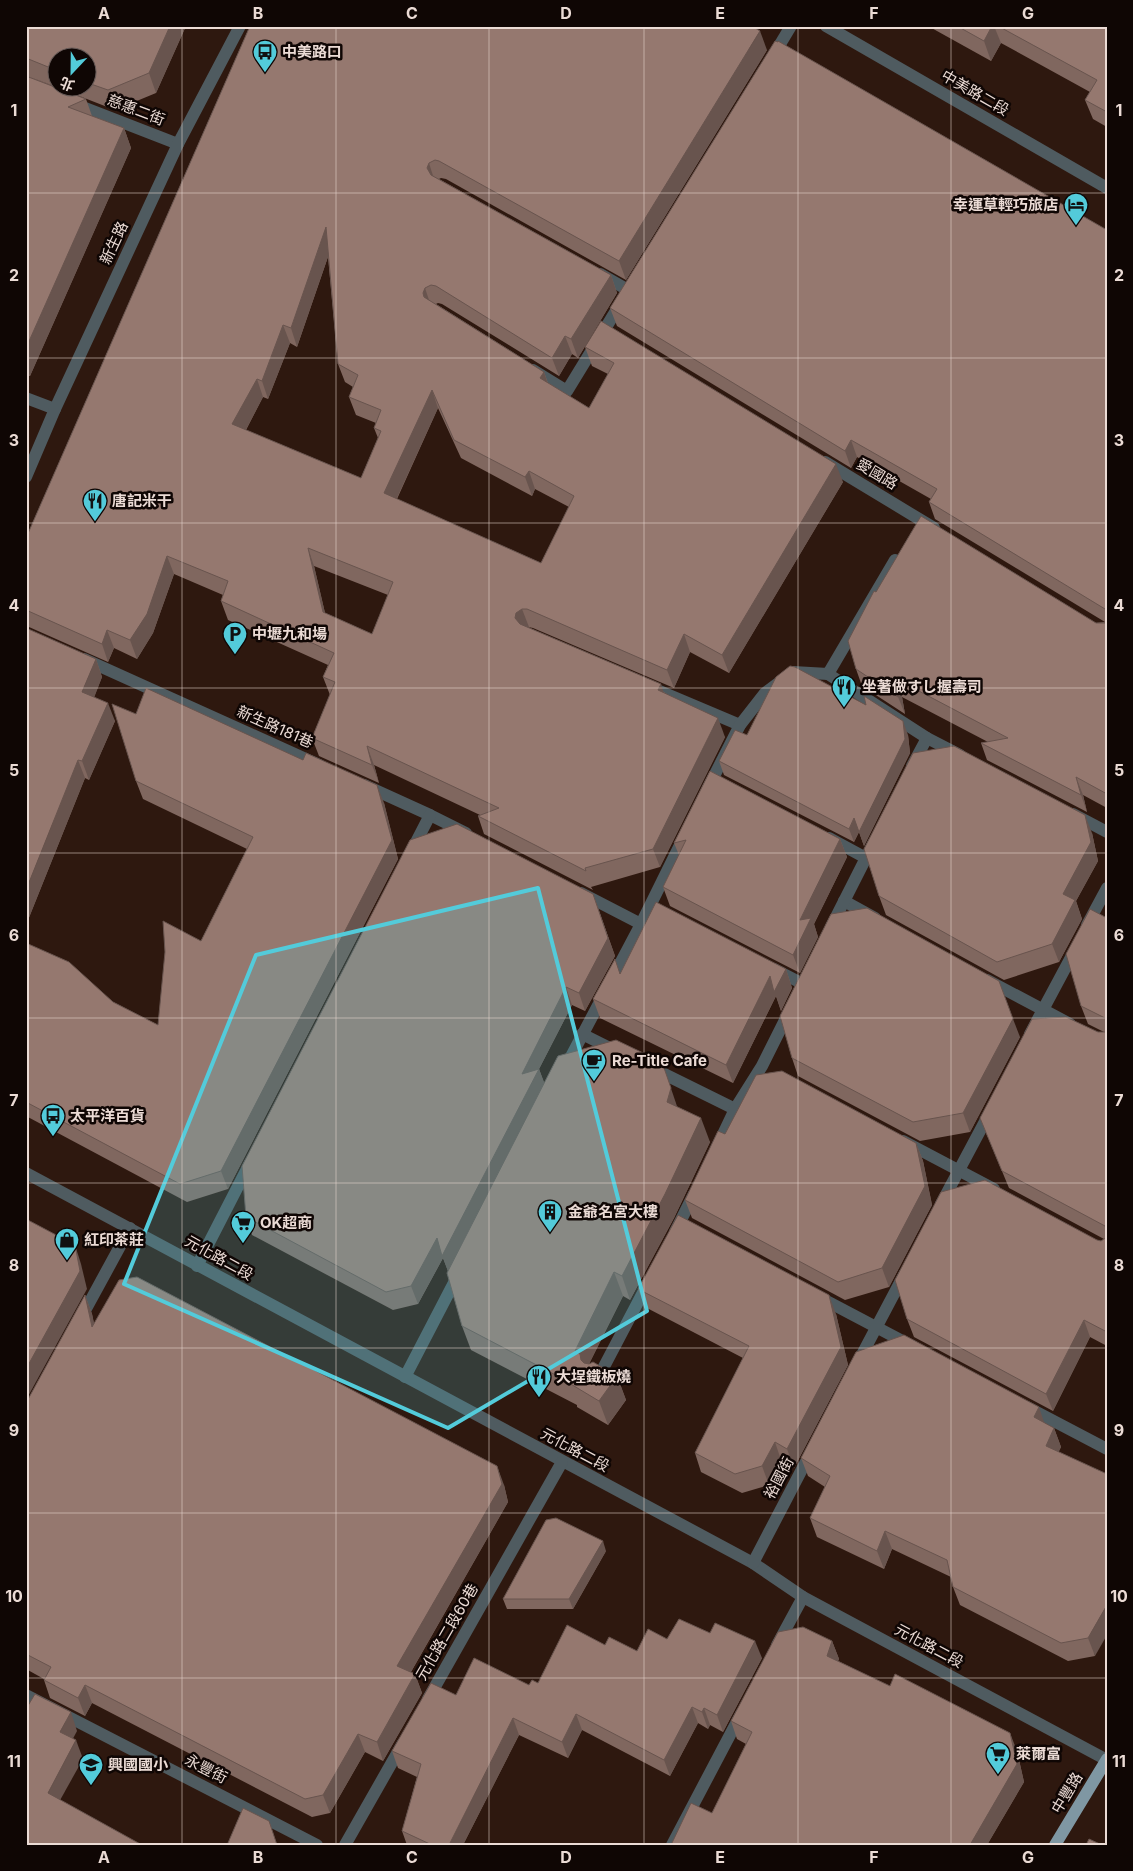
<svg xmlns="http://www.w3.org/2000/svg" width="1133" height="1871" font-family="Inter,'Noto Sans TC','Noto Sans JP',sans-serif">
	<style>
		.lines { fill: none; stroke-linecap: round; stroke-linejoin: round }
		.minor { stroke: #4f5b60; stroke-width: 12 }
		.major { stroke: #7f97a3; stroke-width: 12 }
		.wall { fill: #80675f; fill-rule: evenodd }
		.shaded-wall { fill: #68544e }
		.building { fill: #95786f; stroke: #68544e; fill-rule: evenodd }
		.marked { fill: #53cbda; fill-opacity: 0.2; stroke: #53cbda; stroke-width: 4; stroke-linejoin: round }
		.grid { fill: none; stroke: #ebdbd5; stroke-width: 1; stroke-opacity: 0.55 }
		.labels { text-anchor: middle; stroke-width: 5; stroke-linejoin: round; paint-order: stroke }
		.poi-label { font-size: 15px; font-weight: bold; fill: #ebdbd5; stroke: #0f0604; text-anchor: start }
		.street-label { font-size: 15px; fill: #ebdbd5; stroke: #0f0604 }
		.neatline { fill: none; stroke: #ebdbd5; stroke-width: 2 }
		.grid-label { font-size: 16px; text-anchor: middle; font-weight: bold; fill: #ebdbd5 }
	</style>
	<rect width="100%" height="100%" fill="#2e180f"/>
	<g class="lines">
		<g class="minor">
			<path d="M826 26 1107 188"/>
			<path d="M773 56 791 26"/>
			<path d="M75 104 178 144"/>
			<path d="M600 274 628 290"/>
			<path d="M533 370 567 391 622 301"/>
			<path d="M26 398 55 409"/>
			<path d="M825 462 934 528"/>
			<path d="M26 477 55 409 178 144 240 26"/>
			<path d="M84 659 319 765"/>
			<path d="M828 674 927 738 960 755"/>
			<path d="M650 687 740 725"/>
			<path d="M912 766 927 738"/>
			<path d="M364 785 430 815 466 833"/>
			<path d="M708 788 740 725 765 693 793 672 828 674 895 560"/>
			<path d="M1073 814 1107 832"/>
			<path d="M829 838 866 858"/>
			<path d="M411 852 430 815"/>
			<path d="M581 893 641 924"/>
			<path d="M844 901 875 918"/>
			<path d="M1087 925 1107 888"/>
			<path d="M831 927 874 842"/>
			<path d="M774 969 803 984"/>
			<path d="M987 980 1070 1024"/>
			<path d="M582 1034 616 1051"/>
			<path d="M1030 1034 1076 948"/>
			<path d="M566 1066 641 924 684 837"/>
			<path d="M652 1068 735 1109"/>
			<path d="M903 1141 994 1189"/>
			<path d="M716 1149 735 1109 762 1066 790 1010"/>
			<path d="M26 1173 753 1563 803 1597 1107 1760"/>
			<path d="M941 1204 990 1112"/>
			<path d="M675 1232 694 1194"/>
			<path d="M197 1266 250 1163"/>
			<path d="M819 1297 912 1346"/>
			<path d="M81 1318 130 1228"/>
			<path d="M857 1364 905 1273"/>
			<path d="M405 1377 459 1273"/>
			<path d="M597 1380 648 1283"/>
			<path d="M1027 1407 1107 1449"/>
			<path d="M753 1563 811 1452"/>
			<path d="M777 1645 803 1597"/>
			<path d="M26 1695 317 1845"/>
			<path d="M428 1699 562 1462"/>
			<path d="M345 1845 403 1743"/>
			<path d="M672 1845 741 1714"/>
		</g>
		<path class="major" d="M1055 1845 1107 1759"/>
	</g>
	<g class="wall">
		<path d="M26 26H186L156 93 115 110 28 76 86 99 92 116 124 128 131 148 30 376 26 375ZM58 58H88V88H58Z"/>
		<path d="M250 26 767 50 626 280 446 179 441 178 439 179 611 275 617 293 578 358 572 354 559 376 442 304 438 303 436 304 544 372 548 383 589 408 608 374 592 366 585 347 843 482 729 673 690 652 674 688 533 628 528 627 664 692 725 737 660 867 591 887 593 890 484 834 478 816 480 815 374 765 379 783 319 756 312 738 330 695 323 677 328 665 228 620 221 601 223 595 174 574 153 633 137 659 114 648 108 662 29 627H26V538ZM328 257 338 364 345 382 353 387 349 397 356 415 376 423 374 428 378 438 361 478 246 430 263 397 268 399 290 343 297 347ZM438 408 461 458 532 496 535 489 569 507 541 563 397 499ZM314 566 388 595 372 634 325 613Z"/>
		<path d="M928 26H1107V127L1093 119 1085 100 1090 92 1001 43 991 61Z"/>
		<path d="M1107 230V808L1083 795 1087 812 987 760 981 743 988 742 902 697 905 714 862 686 856 669 876 592 1096 623 1105 622 935 519 929 502 931 499 857 457 851 468 617 326 610 308Z"/>
		<path d="M96 659 102 677 94 697 115 721 89 780 85 778 26 925Z"/>
		<path d="M136 714 384 803 398 859 228 1189 187 1202 26 1116V943L113 1002 158 1025 201 941 247 849 143 799 136 781Z"/>
		<path d="M747 735H908L910 753 864 846 859 832 854 842 724 775 719 761Z"/>
		<path d="M710 771 840 839 847 857 814 924 818 937 800 973 670 906 663 887 679 855 674 843Z"/>
		<path d="M1092 833 1098 861 1076 901 1082 919 1059 962 1004 980 886 915 879 896Z"/>
		<path d="M593 894 615 956 585 1011 572 1005 539 1069 544 1083 677 1107 710 1142 674 1218 630 1300 623 1296 589 1364 617 1376 626 1400 608 1425 577 1407V1405L471 1350 462 1326 448 1271 443 1258 418 1304 393 1310 252 1235 246 1217Z"/>
		<path d="M1107 918V1346L1090 1337 1053 1411 914 1337 907 1319 1097 1240 1101 1241 1104 1239 1009 1188 987 1135 980 1118 1098 1032H1104L1088 1024 1081 1006Z"/>
		<path d="M786 969 792 988 781 1011 776 996 733 1083 600 1018 593 999 620 974Z"/>
		<path d="M1020 1037 970 1132 920 1141 798 1076 792 1058Z"/>
		<path d="M725 1134 916 1143 923 1161 932 1205 889 1287 845 1300 692 1218 685 1200Z"/>
		<path d="M638 1289 836 1314 848 1365 794 1468 781 1460 769 1485 742 1493 701 1472 695 1453 743 1358 645 1307Z"/>
		<path d="M85 1295 92 1314 94 1324 504 1485 508 1502 411 1672 415 1674 422 1693 383 1761 365 1752 330 1813 312 1817 92 1703 85 1716 50 1698 44 1680V1679L26 1669V1403Z"/>
		<path d="M1044 1423 1054 1428 1061 1447 1058 1452 1095 1656 1068 1661 960 1605 953 1587 951 1577 892 1549 884 1569 817 1537 810 1518 825 1487 808 1476 801 1458Z"/>
		<path d="M606 1551 573 1609H507L503 1599Z"/>
		<path d="M667 1639 762 1658 723 1732 710 1725 708 1729 698 1723 670 1776 582 1730 568 1758 519 1735 463 1845H407L402 1831 417 1777 398 1768 392 1751 456 1695 529 1685 538 1683 605 1645 637 1651Z"/>
		<path d="M832 1641 839 1659 838 1661 1017 1751 1024 1782 987 1845H671L712 1813 746 1744 737 1739 731 1721Z"/>
	</g>
	<g class="shaded-wall">
		<path d="M170 26H186L156 93 149 73Z"/>
		<path d="M992 26H994L1001 43 991 61 984 41Z"/>
		<path d="M760 31 767 50 626 280 619 261Z"/>
		<path d="M124 128 131 148 30 376 26 367V348Z"/>
		<path d="M429 163 435 182 427 168Z"/>
		<path d="M326 227 332 245 297 347 291 328Z"/>
		<path d="M611 275 617 293 578 358 571 339Z"/>
		<path d="M425 288 431 306 430 311 423 293Z"/>
		<path d="M283 325 290 343 268 399 262 381Z"/>
		<path d="M565 336 572 354 559 376 552 358Z"/>
		<path d="M544 372 550 390 540 378Z"/>
		<path d="M257 379 263 397 239 443 232 424Z"/>
		<path d="M432 390 438 408 391 511 384 493Z"/>
		<path d="M851 440 857 457 851 468 845 451Z"/>
		<path d="M836 464 843 482 729 673 722 655Z"/>
		<path d="M529 471 535 489 532 496 525 477Z"/>
		<path d="M308 548 314 566 329 630 323 612Z"/>
		<path d="M167 556 174 574 153 633 137 659 130 640Z"/>
		<path d="M522 609 529 627 523 631 515 618 516 613Z"/>
		<path d="M107 630 114 648 108 662 102 644Z"/>
		<path d="M684 634 690 652 674 688 667 670Z"/>
		<path d="M96 659 102 677 89 711 82 692Z"/>
		<path d="M896 679 902 697 905 714 898 697Z"/>
		<path d="M661 684 667 703 658 690Z"/>
		<path d="M108 703 115 721 89 780 82 761Z"/>
		<path d="M718 718 725 737 660 867 653 849Z"/>
		<path d="M903 721 908 735 910 753 864 846 859 832 854 842 849 829Z"/>
		<path d="M367 746 374 765 379 783 372 765Z"/>
		<path d="M78 760 85 778 26 925V890Z"/>
		<path d="M1076 777 1083 795 1087 812 1081 795Z"/>
		<path d="M377 785 384 803 398 859 228 1189 221 1171Z"/>
		<path d="M1085 815 1092 833 1098 861 1076 901 1082 919 1059 962 1052 944 1063 894Z"/>
		<path d="M840 839 847 857 814 924 818 937 800 973 793 955 800 920Z"/>
		<path d="M593 894 615 956 585 1011 579 993Z"/>
		<path d="M786 969 792 988 781 1011 776 996 733 1083 726 1065 770 976Z"/>
		<path d="M566 987 572 1005 539 1069 546 1087 449 1274 443 1258 418 1304 411 1286 437 1238Z"/>
		<path d="M1013 1019 1020 1037 970 1132 963 1113Z"/>
		<path d="M662 1062 679 1112 667 1102Z"/>
		<path d="M701 1118 710 1142 674 1218 630 1300 622 1276Z"/>
		<path d="M916 1143 923 1161 932 1205 889 1287 882 1268Z"/>
		<path d="M75 1245 81 1264 87 1289 26 1400V1369Z"/>
		<path d="M614 1272 623 1296 586 1370 575 1351Z"/>
		<path d="M85 1295 92 1314 99 1346 92 1327Z"/>
		<path d="M829 1295 836 1314 848 1365 794 1468 787 1449Z"/>
		<path d="M1084 1320 1090 1337 1053 1411 1046 1394Z"/>
		<path d="M617 1376 626 1400 608 1425 599 1401Z"/>
		<path d="M1039 1407 1045 1425 1034 1417Z"/>
		<path d="M1054 1428 1061 1447 1053 1465 1046 1446Z"/>
		<path d="M775 1442 781 1460 769 1485 762 1466Z"/>
		<path d="M497 1466 504 1485 508 1502 404 1684 397 1666Z"/>
		<path d="M885 1531 892 1549 884 1569 877 1551Z"/>
		<path d="M603 1541 606 1551 573 1609 569 1599Z"/>
		<path d="M1107 1605V1635L1095 1656 1088 1638Z"/>
		<path d="M755 1641 762 1658 723 1732 717 1715Z"/>
		<path d="M832 1641 839 1659 833 1673 827 1656Z"/>
		<path d="M415 1674 422 1693 383 1761 377 1742Z"/>
		<path d="M85 1685 92 1703 85 1716 78 1698Z"/>
		<path d="M692 1707 698 1723 670 1776 664 1760Z"/>
		<path d="M704 1708 710 1725 708 1729 702 1712Z"/>
		<path d="M71 1712 77 1731 67 1750 60 1732Z"/>
		<path d="M576 1714 582 1730 568 1758 562 1742Z"/>
		<path d="M513 1718 519 1735 463 1845H449Z"/>
		<path d="M1010 1733 1017 1751 1024 1782 987 1845H970Z"/>
		<path d="M358 1734 365 1752 330 1813 323 1795Z"/>
		<path d="M76 1740 83 1759 54 1811 48 1793Z"/>
	</g>
	<g class="building">
		<path d="M26 26H170L149 73 108 90 88 83V58H58V71L26 58Z"/>
		<path d="M250 26H752L760 31 619 261 439 161 435 160 429 163 427 168 431 175 611 275 571 339 565 336 552 358 436 286 431 285 425 288 423 293 424 297 544 372 540 378 589 408 614 363 585 347 601 321 836 464 722 655 684 634 667 670 527 609H522L516 613 515 618 520 624 661 684 658 690 718 718 653 849 585 868 586 871 478 816 499 808 367 746 372 765 312 738 335 682 323 677 334 653 221 601 228 581 167 556 147 614 130 640 107 630 102 644 26 610V538ZM326 227 338 364 358 375 349 397 381 410 374 428 381 431 361 478 232 424 257 379 262 381 283 325 291 328ZM432 390 454 440 525 477 529 471 574 496 541 563 384 493ZM308 548 393 582 372 634 323 612Z"/>
		<path d="M957 26H992L984 41Z"/>
		<path d="M998 26H1107V112L1085 100 1097 80Z"/>
		<path d="M775 41 778 42V41L1107 230V611L1105 609 929 502 937 489 851 440 845 451 610 308Z"/>
		<path d="M26 76 86 99 68 107 124 128 26 348Z"/>
		<path d="M921 516 1096 623H1105L1107 620V794L1076 777 1081 795 981 743 1008 738 896 679 898 697 856 669 848 641 874 591 876 592Z"/>
		<path d="M26 628 96 659 82 692 108 703 82 761 78 760 26 890Z"/>
		<path d="M790 666 795 667 866 705 864 696 903 721 905 739 859 832 854 818 849 829 719 761 735 730 747 735 776 677Z"/>
		<path d="M146 688 303 760 306 753 377 785 392 840 221 1171 180 1184 26 1102V943L69 962 113 1002 158 1025 165 952 163 921 201 941 253 837 136 781 112 704 136 714Z"/>
		<path d="M954 746 1085 815 1091 842 1063 894 1075 900 1052 944 997 962 879 896 864 849 913 753Z"/>
		<path d="M710 771 840 839 800 920 811 918 793 955 663 887 686 840 674 843Z"/>
		<path d="M457 824 593 894 608 938 579 993 566 987 522 1074 539 1069 442 1256 437 1238 411 1286 386 1292 246 1217 242 1166 410 840Z"/>
		<path d="M656 902 786 969 774 992 770 976 726 1065 593 999 615 959 620 974Z"/>
		<path d="M867 908 999 981 1013 1019 963 1113 913 1122 792 1058 780 1016 831 914Z"/>
		<path d="M1090 909 1107 918V1021L1105 1018 1081 1006 1066 954Z"/>
		<path d="M1066 1017 1098 1032H1105L1107 1030V1229L1105 1226 1002 1171 980 1118 1032 1019Z"/>
		<path d="M616 1040 662 1062 671 1088 667 1102 701 1118 665 1194 622 1276 614 1272 575 1351 580 1354 581 1360 584 1363 589 1364 593 1362 617 1376 599 1401 569 1383V1382L462 1326 447 1273 558 1056Z"/>
		<path d="M782 1071 916 1143 925 1186 882 1268 838 1282 685 1200 718 1131 725 1134 756 1075Z"/>
		<path d="M985 1180 1097 1240 1101 1241 1107 1237V1332L1084 1320 1046 1394 907 1319 895 1280 941 1192Z"/>
		<path d="M678 1215 829 1295 841 1347 787 1449 775 1442 762 1466 735 1474 695 1453 749 1346 638 1289Z"/>
		<path d="M26 1219 75 1245 80 1271 26 1369Z"/>
		<path d="M137 1277 497 1466 502 1484 397 1666 415 1674 377 1742 358 1734 323 1795 305 1799 85 1685 78 1698 44 1680 51 1667 26 1654V1403L85 1295 92 1327 119 1280Z"/>
		<path d="M904 1335 1039 1407 1034 1417 1054 1428 1046 1446 1107 1474V1605L1088 1638 1061 1643 953 1587 947 1560 885 1531 877 1551 810 1518 830 1476 801 1458 856 1352Z"/>
		<path d="M556 1518 603 1541 569 1599H503L546 1520Z"/>
		<path d="M679 1619 710 1633 715 1623 755 1641 717 1715 704 1708 702 1712 692 1707 664 1760 576 1714 562 1742 513 1718 449 1845H432L402 1831 421 1764 392 1751 431 1683 456 1695 474 1658 529 1685 532 1680 538 1683 567 1625 605 1645 609 1637 637 1651 648 1629 667 1639Z"/>
		<path d="M803 1627 832 1641 827 1656 890 1686 895 1674 1010 1733 1017 1764 970 1845H671L691 1803 712 1813 752 1732 731 1721 778 1632Z"/>
		<path d="M35 1694 71 1712 60 1732 76 1740 48 1793 142 1845H26V1709Z"/>
		<path d="M243 1808 269 1821 277 1845H231L228 1843Z"/>
		<path d="M1089 1839 1102 1845H1086Z"/>
	</g>
	<path class="marked" d="M538 888 647 1311 448 1428 124 1284 256 955Z"/>
	<path class="grid" d="M182 26V1845M336 26V1845M489 26V1845M644 26V1845M798 26V1845M951 26V1845M26 193H1107M26 358H1107M26 523H1107M26 688H1107M26 853H1107M26 1018H1107M26 1183H1107M26 1348H1107M26 1513H1107M26 1678H1107"/>
	<defs>
		<symbol id="bus-pin" viewBox="-11 -11 22 30"><path d="M0 17L-7.5 6A9.5 9.5 0 1 1 7.5 6Z" fill="#53cbda" stroke="#0f0604"/><path d="M-5-6H5V4H4V6H2V4H-2V6H-4V4H-5ZM-3.5-4V0h7V-4ZM-3.5 1.2v1.5H-2V1.2ZM2 1.2v1.5H3.5V1.2Z" fill="#111"/></symbol>
		<symbol id="hotel-pin" viewBox="-11 -11 22 30"><path d="M0 17L-7.5 6A9.5 9.5 0 1 1 7.5 6Z" fill="#53cbda" stroke="#0f0604"/><path d="M-6-4.5h1.5V1H6V5H4.5V3h-9V5H-6ZM-4 0a1.8 1.8 0 1 1 3.6 0ZM.5 0V-2.5h3Q6-2.5 6 0Z" fill="#111"/></symbol>
		<symbol id="restaurant-pin" viewBox="-11 -11 22 30"><path d="M0 17L-7.5 6A9.5 9.5 0 1 1 7.5 6Z" fill="#53cbda" stroke="#0f0604"/><path d="M-5-6h1v4h1v-4h1v4h1v-4h1v5L-1.5 .5V6h-2V.5L-5-1ZM5-6V6H3V1.5H1.5Q1.5-4 5-6Z" fill="#111"/></symbol>
		<symbol id="parking-pin" viewBox="-11 -11 22 30"><path d="M0 17L-7.5 6A9.5 9.5 0 1 1 7.5 6Z" fill="#53cbda" stroke="#0f0604"/><path d="M-3.5-5.5H1a3.5 3.5 0 0 1 0 7H-1V5.5H-3.5ZM-1-3.4V-.6H.8a1.4 1.4 0 0 0 0-2.8Z" fill="#111"/></symbol>
		<symbol id="cafe-pin" viewBox="-11 -11 22 30"><path d="M0 17L-7.5 6A9.5 9.5 0 1 1 7.5 6Z" fill="#53cbda" stroke="#0f0604"/><path d="M-5.5-4.5H6V0H3Q3 3.5 0 3.5H-2.5Q-5.5 3.5-5.5 0ZM3-3.2v2h1.7v-2ZM-6 4.5H4V6H-6Z" fill="#111"/></symbol>
		<symbol id="building-pin" viewBox="-11 -11 22 30"><path d="M0 17L-7.5 6A9.5 9.5 0 1 1 7.5 6Z" fill="#53cbda" stroke="#0f0604"/><path d="M-4-6H4V6H1V3H-1V6H-4ZM-2.5-4.3h1.7v1.8h-1.7ZM.8-4.3h1.7v1.8H.8ZM-2.5-1h1.7V.8h-1.7ZM.8-1h1.7V.8H.8Z" fill="#111"/></symbol>
		<symbol id="supermarket-pin" viewBox="-11 -11 22 30"><path d="M0 17L-7.5 6A9.5 9.5 0 1 1 7.5 6Z" fill="#53cbda" stroke="#0f0604"/><path d="M-6-5.5h2.5l.6 2H6L4.5 2H-2.5L-4.4-4H-6ZM-1.5 3.2a1.3 1.3 0 1 0 .1 0ZM3 3.2a1.3 1.3 0 1 0 .1 0Z" fill="#111"/></symbol>
		<symbol id="shop-pin" viewBox="-11 -11 22 30"><path d="M0 17L-7.5 6A9.5 9.5 0 1 1 7.5 6Z" fill="#53cbda" stroke="#0f0604"/><path d="M-5-2.5h2.3a2.7 3.5 0 0 1 5.4 0H5L5.5 6h-11ZM-1.5-2.5h3a1.5 2.3 0 0 0-3 0Z" fill="#111"/></symbol>
		<symbol id="school-pin" viewBox="-11 -11 22 30"><path d="M0 17L-7.5 6A9.5 9.5 0 1 1 7.5 6Z" fill="#53cbda" stroke="#0f0604"/><path d="M0-5L7-2L0 1L-7-2ZM-4 1L0 2.5L4 1V4Q0 6-4 4Z" fill="#111"/></symbol>
	</defs>
	<g fill-rule="evenodd">
		<use href="#bus-pin" x="251" y="38" width="28" height="38"/>
		<use href="#hotel-pin" x="1062" y="191" width="28" height="38"/>
		<use href="#restaurant-pin" x="81" y="487" width="28" height="38"/>
		<use href="#parking-pin" x="221" y="620" width="28" height="38"/>
		<use href="#restaurant-pin" x="830" y="673" width="28" height="38"/>
		<use href="#cafe-pin" x="580" y="1047" width="28" height="38"/>
		<use href="#bus-pin" x="39" y="1102" width="28" height="38"/>
		<use href="#building-pin" x="536" y="1198" width="28" height="38"/>
		<use href="#supermarket-pin" x="229" y="1209" width="28" height="38"/>
		<use href="#shop-pin" x="53" y="1226" width="28" height="38"/>
		<use href="#restaurant-pin" x="525" y="1363" width="28" height="38"/>
		<use href="#supermarket-pin" x="984" y="1740" width="28" height="38"/>
		<use href="#school-pin" x="77" y="1751" width="28" height="38"/>
	</g>
	<g class="labels">
		<g class="poi-label">
			<text x="282" y="57">中美路口</text>
			<text x="1058" y="210" text-anchor="end">幸運草輕巧旅店</text>
			<text x="112" y="506">唐記米干</text>
			<text x="252" y="639">中壢九和場</text>
			<text x="862" y="692">坐著做すし握壽司</text>
			<text x="612" y="1066">Re-Title Cafe</text>
			<text x="70" y="1121">太平洋百貨</text>
			<text x="568" y="1217">金爺名宮大樓</text>
			<text x="260" y="1228">OK超商</text>
			<text x="84" y="1245">紅印茶莊</text>
			<text x="556" y="1382">大埕鐵板燒</text>
			<text x="1016" y="1759">萊爾富</text>
			<text x="108" y="1770">興國國小</text>
		</g>
		<g class="street-label">
			<text transform="translate(975 93) rotate(30)" y="5">中美路二段</text>
			<text transform="translate(136 110) rotate(21)" y="5">慈惠二街</text>
			<text transform="translate(114 243) rotate(-65)" y="5">新生路</text>
			<text transform="translate(877 474) rotate(31)" y="5">愛國路</text>
			<text transform="translate(275 727) rotate(24)" y="5">新生路181巷</text>
			<text transform="translate(219 1258) rotate(29)" y="5">元化路二段</text>
			<text transform="translate(575 1450) rotate(28)" y="5">元化路二段</text>
			<text transform="translate(779 1478) rotate(-62)" y="5">裕國街</text>
			<text transform="translate(447 1632) rotate(-60)" y="5">元化路二段60巷</text>
			<text transform="translate(929 1646) rotate(28)" y="5">元化路二段</text>
			<text transform="translate(206 1769) rotate(27)" y="5">永豐街</text>
			<text transform="translate(1067 1793) rotate(-59)" y="5">中豐路</text>
		</g>
	</g>
	<rect width="1133" height="1871" fill="none" stroke="#0f0604" stroke-width="55"/>
	<g transform="translate(72 72) rotate(202)"><circle r="24" fill="#0f0604" stroke="#675b58"/>
	<path d="M0-4L9 19L0 12L-9 19Z" fill="#53cbda"/>
	<text y="-8" font-size="14" font-weight="bold" text-anchor="middle" fill="#ebdbd5">北</text>
	</g>
	<rect x="28" y="28" width="1078" height="1816" class="neatline"/>
	<g class="grid-label">
		<text x="104" y="19">A</text>
		<text x="258" y="19">B</text>
		<text x="412" y="19">C</text>
		<text x="566" y="19">D</text>
		<text x="720" y="19">E</text>
		<text x="874" y="19">F</text>
		<text x="1028" y="19">G</text>
		<text x="14" y="116">1</text>
		<text x="1119" y="116">1</text>
		<text x="14" y="281">2</text>
		<text x="1119" y="281">2</text>
		<text x="14" y="446">3</text>
		<text x="1119" y="446">3</text>
		<text x="14" y="611">4</text>
		<text x="1119" y="611">4</text>
		<text x="14" y="776">5</text>
		<text x="1119" y="776">5</text>
		<text x="14" y="941">6</text>
		<text x="1119" y="941">6</text>
		<text x="14" y="1106">7</text>
		<text x="1119" y="1106">7</text>
		<text x="14" y="1271">8</text>
		<text x="1119" y="1271">8</text>
		<text x="14" y="1436">9</text>
		<text x="1119" y="1436">9</text>
		<text x="14" y="1602">10</text>
		<text x="1119" y="1602">10</text>
		<text x="14" y="1767">11</text>
		<text x="1119" y="1767">11</text>
		<text x="104" y="1863">A</text>
		<text x="258" y="1863">B</text>
		<text x="412" y="1863">C</text>
		<text x="566" y="1863">D</text>
		<text x="720" y="1863">E</text>
		<text x="874" y="1863">F</text>
		<text x="1028" y="1863">G</text>
	</g>
</svg>
